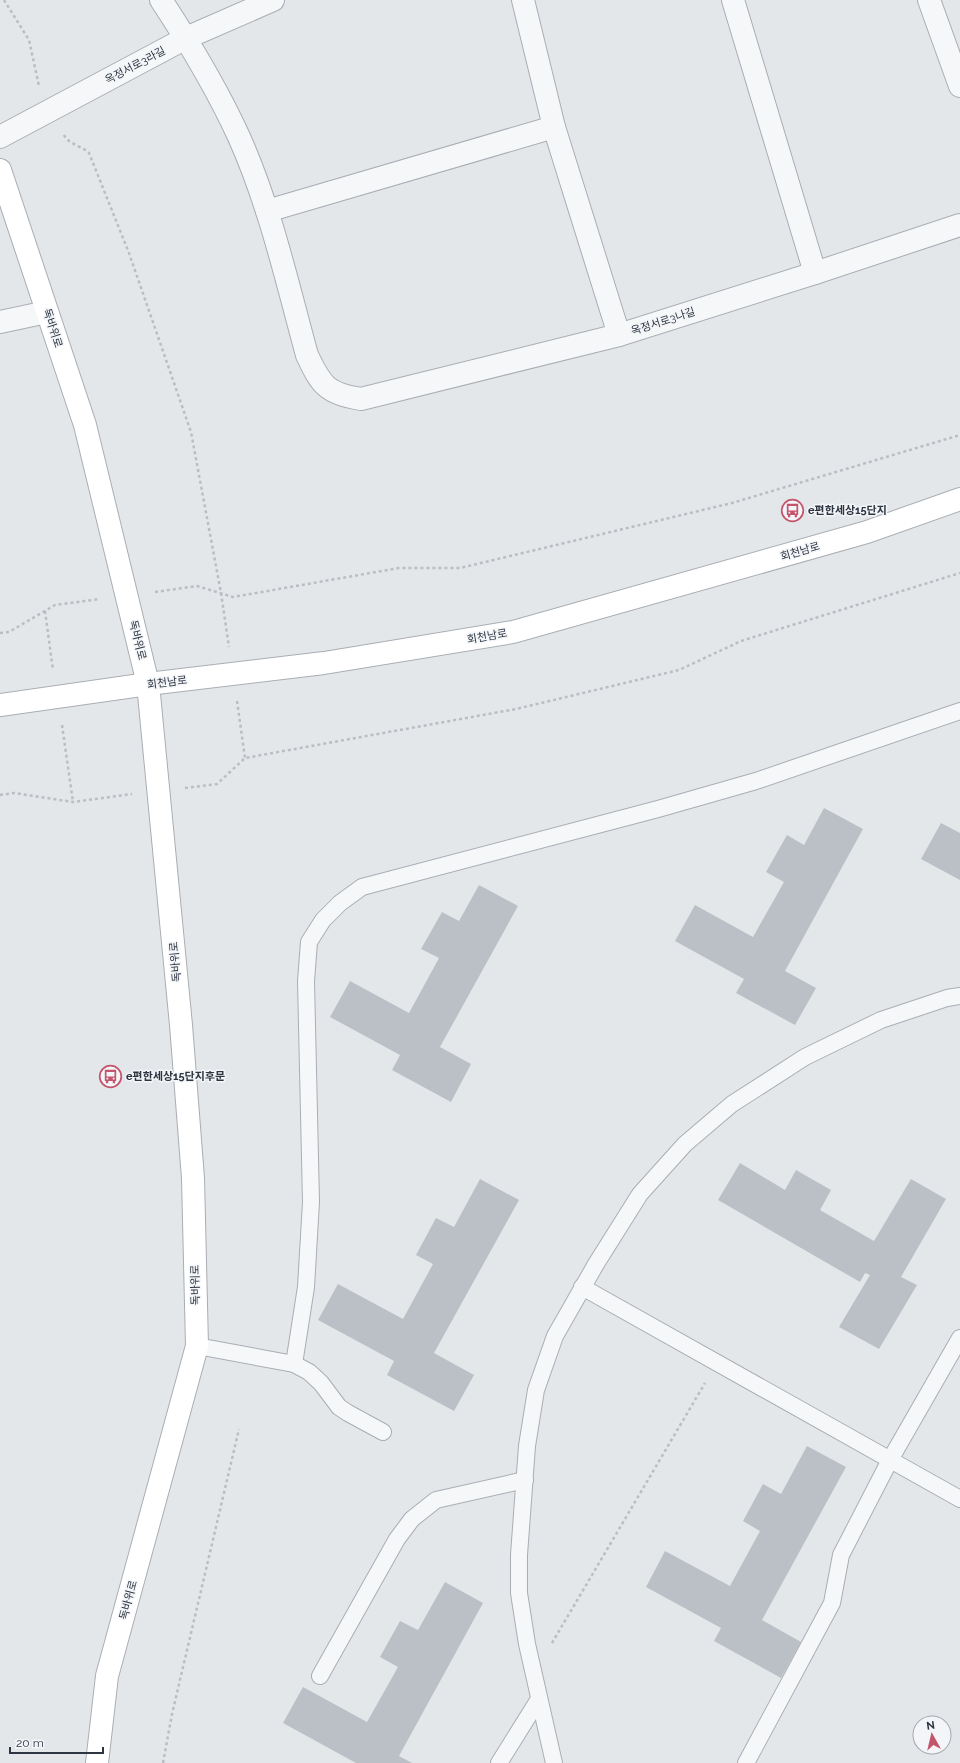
<svg xmlns="http://www.w3.org/2000/svg" width="960" height="1763" font-family="Raleway,'Noto Sans KR',sans-serif">
	<style>
		.building { fill: #bbc0c7 }
		.lines { fill: none; stroke-linecap: round; stroke-linejoin: round }
		.service-casing { stroke: #a9aeb4; stroke-width: 18 }
		.minor-casing { stroke: #a9aeb4; stroke-width: 24 }
		.secondary-casing { stroke: #a9aeb4; stroke-width: 24 }
		.path { stroke: #babdc2; stroke-width: 2.5; stroke-dasharray: 3 3; stroke-linecap: butt }
		.service { stroke: #f6f7f9; stroke-width: 16 }
		.minor { stroke: #f6f7f9; stroke-width: 22 }
		.secondary { stroke: #fff; stroke-width: 22 }
		.labels { text-anchor: middle; stroke-width: 3; stroke-linejoin: round; paint-order: stroke }
		.street-label { font-size: 11px; fill: #2d3541; stroke: #f3f5f8 }
		.poi-label { font-size: 11px; font-weight: bold; fill: #2d3541; stroke: #f3f5f8; text-anchor: start }
	</style>
	<rect width="100%" height="100%" fill="#e4e7ea"/>
	<g class="building">
		<path d="M824 808 863 829 785 971 816 988 795 1025 736 993 744 979 675 941 695 905 753 937 784 882 766 872 787 835 804 845Z"/>
		<path d="M941 823 960 833V880L921 859Z"/>
		<path d="M479 885 518 906 440 1047 471 1064 451 1102 392 1070 400 1055 330 1017 350 981 409 1013 439 958 421 949 442 912 459 921Z"/>
		<path d="M740 1163 785 1190 796 1170 831 1190 820 1210 874 1241 911 1179 946 1199 901 1277 917 1285 879 1349 839 1327 870 1275 865 1273 860 1282 718 1200Z"/>
		<path d="M480 1179 519 1200 434 1353 474 1375 454 1411 387 1375 394 1361 318 1320 338 1284 403 1319 433 1264 416 1255 436 1218 454 1227Z"/>
		<path d="M807 1446 846 1467 762 1620 801 1642 781 1678 714 1641 721 1628 646 1587 665 1551 730 1586 760 1531 743 1521 763 1484 781 1494Z"/>
		<path d="M445 1582 483 1603 399 1756 412 1763H356L283 1723 303 1687 367 1722 398 1667 380 1657 400 1621 418 1630Z"/>
	</g>
	<g class="lines">
		<defs>
			<g id="service">
				<path d="M582 1287 960 1499"/>
				<path d="M197 1346 294 1364 309 1372 321 1383 339 1407 348 1413 383 1432"/>
				<path d="M294 1364 306 1287 311 1202 306 981 309 942 323 920 340 903 362 887 658 809 756 781 960 711"/>
				<path d="M320 1676 397 1539 412 1519 436 1500 525 1480"/>
				<path d="M499 1763 539 1699"/>
				<path d="M554 1763 527 1644 519 1593V1555L527 1446 536 1390 555 1336 596 1264 640 1194 685 1144 732 1104 805 1057 881 1020 947 998 960 996"/>
				<path d="M746 1763 832 1603 841 1555 890 1460 960 1338"/>
			</g>
			<g id="minor">
				<path d="M161 0C190 44 217 89 239 137 270 206 287 282 307 355 321 385 327 394 361 399L619 335 815 273 960 225"/>
				<path d="M523 0 554 127 619 335"/>
				<path d="M733 0 815 273"/>
				<path d="M929 0 960 86"/>
				<path d="M0 137 186 38 273 0"/>
				<path d="M267 211 554 127"/>
				<path d="M0 322 47 312"/>
			</g>
			<g id="secondary">
				<path d="M0 170 85 425 148 684 181 1025 193 1178 197 1346 107 1676 97 1763"/>
				<path d="M0 705 148 684 324 663 513 632 867 532 960 499"/>
			</g>
		</defs>
		<use href="#service" class="service-casing"/>
		<use href="#minor" class="minor-casing"/>
		<use href="#secondary" class="secondary-casing"/>
		<g class="path">
			<path d="M4 0 29 40 39 86"/>
			<path d="M64 135C68 144 82 146 89 153L129 253 191 432 221 593 229 647"/>
			<path d="M155 592 197 586 233 597 399 568H460L732 503 960 435"/>
			<path d="M45 611 53 670"/>
			<path d="M0 633 9 632 55 605 100 599"/>
			<path d="M237 701 245 758"/>
			<path d="M62 725 73 802"/>
			<path d="M185 788 217 784 245 758 516 709 679 670 741 641 960 573"/>
			<path d="M0 795 14 793 73 802 132 794"/>
			<path d="M552 1643 705 1383"/>
			<path d="M163 1763 172 1714 239 1429"/>
		</g>
		<use href="#service" class="service"/>
		<use href="#minor" class="minor"/>
		<use href="#secondary" class="secondary"/>
	</g>
	<defs>
		<symbol id="bus-ring" viewBox="-11 -11 22 22"><circle r="9.5" fill="#f3f5f8" stroke="#c3556c" stroke-width="1.5"/><path d="M-5-6H5V4H4V6H2V4H-2V6H-4V4H-5ZM-3.5-4V0h7V-4ZM-3.5 1.2v1.5H-2V1.2ZM2 1.2v1.5H3.5V1.2Z" fill="#c3556c"/></symbol>
	</defs>
	<g fill-rule="evenodd">
		<use href="#bus-ring" x="780" y="498" width="25" height="25"/>
		<use href="#bus-ring" x="98" y="1064" width="25" height="25"/>
	</g>
	<g class="labels">
		<g class="street-label">
			<text transform="translate(135 65) rotate(-28)" y="4">옥정서로3라길</text>
			<text transform="translate(663 321) rotate(-18)" y="4">옥정서로3나길</text>
			<text transform="translate(53 328) rotate(72)" y="4">독바위로</text>
			<text transform="translate(800 551) rotate(-16)" y="4">회천남로</text>
			<text transform="translate(487 636) rotate(-10)" y="4">회천남로</text>
			<text transform="translate(138 640) rotate(76)" y="4">독바위로</text>
			<text transform="translate(167 682) rotate(-7)" y="4">회천남로</text>
			<text transform="translate(175 962) rotate(-95)" y="4">독바위로</text>
			<text transform="translate(195 1285) rotate(-91)" y="4">독바위로</text>
			<text transform="translate(128 1600) rotate(-75)" y="4">독바위로</text>
		</g>
		<g class="poi-label">
			<text x="808" y="514">e편한세상15단지</text>
			<text x="126" y="1080">e편한세상15단지후문</text>
		</g>
	</g>
	<g transform="translate(932 1735) rotate(352)"><circle r="19" fill="#f3f5f8" stroke="#a4a8af"/>
	<path d="M0-3L7 15L0 10L-7 15Z" fill="#c3556c"/>
	<text y="-6" font-size="11" font-weight="bold" text-anchor="middle" fill="#2d3541">N</text>
	</g>
	<path d="M10 1747v6h93v-6" fill="none" stroke="#2d3541" stroke-width="2"/>
	<text x="16" y="1747" font-size="12" fill="#2d3541" stroke="#f3f5f8" stroke-width="3" paint-order="stroke">20 m</text>
</svg>
